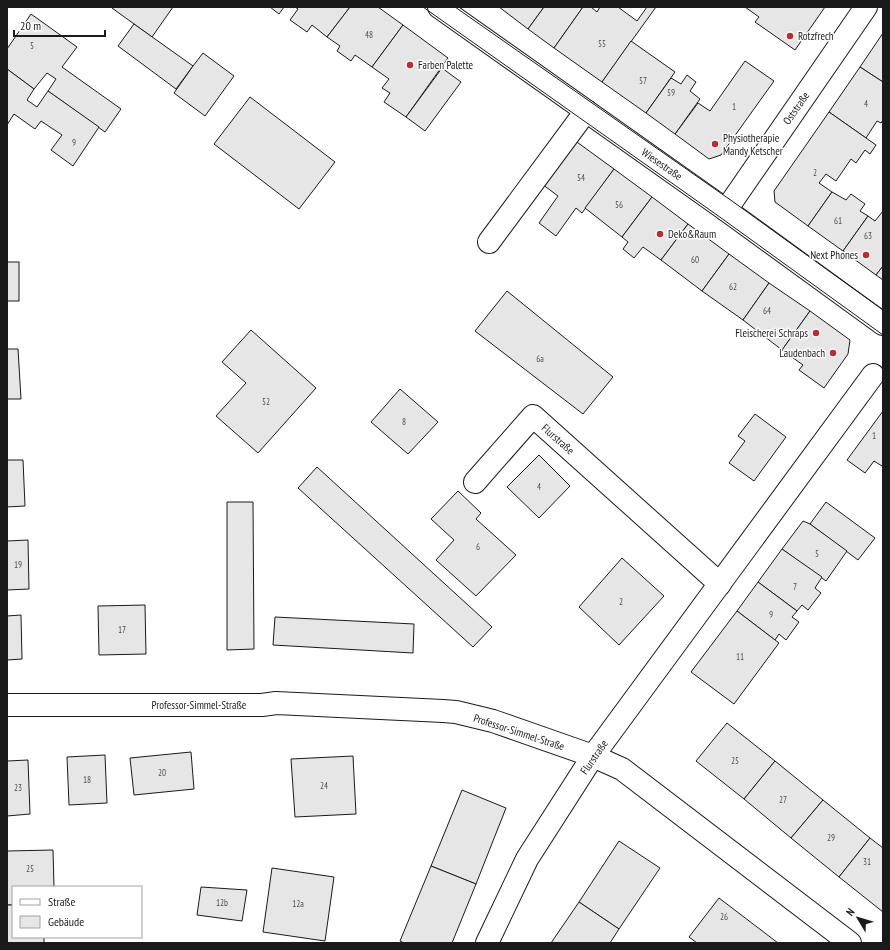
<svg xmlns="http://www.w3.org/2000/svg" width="890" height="950" font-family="'PT Sans Narrow',sans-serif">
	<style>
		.building { fill: #e6e6e6; stroke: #1a1a1a }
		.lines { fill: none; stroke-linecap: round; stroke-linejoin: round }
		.minor-casing { stroke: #1a1a1a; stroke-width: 24 }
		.minor { stroke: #fff; stroke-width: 22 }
		.tram { stroke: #1a1a1a; stroke-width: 1 }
		.poi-dot { fill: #c62828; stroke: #fff; stroke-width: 1.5 }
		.labels { text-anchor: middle; stroke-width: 3; stroke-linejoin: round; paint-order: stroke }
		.number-label { font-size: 9px; fill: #4d4d4d }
		.poi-label { font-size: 11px; fill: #1a1a1a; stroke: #fff; text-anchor: start }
		.street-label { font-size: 11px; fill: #1a1a1a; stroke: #fff }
	</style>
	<rect width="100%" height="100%" fill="#fff"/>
	<g class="building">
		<path d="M113 7H173L152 37 112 8Z"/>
		<path d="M270 7H284L279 14Z"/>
		<path d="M295 7H350L327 37 312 25 307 32 290 20 298 9Z"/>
		<path d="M350 7H378L403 25 372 67 355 55 351 61 337 51 340 46 327 37Z"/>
		<path d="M499 7H544L528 29Z"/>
		<path d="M544 7H583L554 48 528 29Z"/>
		<path d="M583 7H591L597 12 600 7H618L637 21 647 7H656L602 82 554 48Z"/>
		<path d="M745 7H825L795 50 755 22 759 17Z"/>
		<path d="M31 14 77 47 62 67 121 109 105 132 48 91 56 79 47 73 34 89 7 69V49Z"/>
		<path d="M134 24 193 66 176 89 118 46Z"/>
		<path d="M403 25 448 58 406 117 384 102 390 93 382 88 389 79 372 67Z"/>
		<path d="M883 33V82L860 67Z"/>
		<path d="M631 41 675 72 646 113 602 82Z"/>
		<path d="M203 53 234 76 205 116 174 93 193 66Z"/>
		<path d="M745 61 774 81 721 155 709 159 675 134 698 103 710 111Z"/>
		<path d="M860 67 883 82V120L881 123 877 121 866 138 829 112Z"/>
		<path d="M442 68 461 82 425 131 406 117Z"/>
		<path d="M7 69 34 89 27 100 37 107 48 91 99 127 73 166 51 150 62 135 41 121 35 129 14 114 7 125Z"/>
		<path d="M687 75 696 82 690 91 700 99 675 134 646 113 671 78 681 84Z"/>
		<path d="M250 97 335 162 299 209 214 144Z"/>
		<path d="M829 112 876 145 870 154 865 150 856 163 851 159 836 181 826 174 819 183 832 192 808 226 775 202 774 191Z"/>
		<path d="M570 137 614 169 582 213 576 208 556 236 539 223 558 196 538 181Z"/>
		<path d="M614 169 652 197 622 237 585 208Z"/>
		<path d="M832 192 846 200 851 194 865 204 860 211 868 216 843 251 808 226Z"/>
		<path d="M652 197 688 224 661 260 643 247 634 258 623 249 628 242 622 237Z"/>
		<path d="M883 211V266L876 275 843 251 868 216 875 221Z"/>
		<path d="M688 224 729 254 702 291 661 260Z"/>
		<path d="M729 254 769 283 743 320 702 291Z"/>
		<rect x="7" y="262" width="12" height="39"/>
		<path d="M883 266V280L876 275Z"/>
		<path d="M769 283 810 311 782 350 743 320Z"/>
		<path d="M507 291 613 377 583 414 475 331Z"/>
		<path d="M810 311 850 340 848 354 824 388 799 370 803 365 782 350Z"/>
		<path d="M251 330 316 388 258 453 216 416 246 383 222 362Z"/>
		<path d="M7 349H18L21 399H7Z"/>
		<path d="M400 389 438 422 408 454 371 422Z"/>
		<path d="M883 411V465L882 466 874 461 865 473 847 460Z"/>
		<path d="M755 414 786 437 754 481 729 463 745 441 738 436Z"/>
		<path d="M539 455 570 486 539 518 507 487Z"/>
		<path d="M7 460H23L25 506 7 507Z"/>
		<path d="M317 467 492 627 473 647 298 488Z"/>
		<path d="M458 491 481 513 476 519 516 555 476 596 436 560 454 540 431 519Z"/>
		<path d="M227 502H253L254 649 227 650Z"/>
		<path d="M826 502 875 538 858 560 810 524Z"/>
		<path d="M803 521 810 524 847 551 826 581 782 549Z"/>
		<path d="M28 540 29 589 7 590V541Z"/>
		<path d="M782 549 822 577 815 588 821 593 808 610 802 605 797 611 758 582Z"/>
		<path d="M622 558 664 596 619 645 579 607Z"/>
		<path d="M758 582 797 611 792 617 799 622 786 640 779 634 775 640 737 611Z"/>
		<path d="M145 605 146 654 99 655 98 606Z"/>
		<path d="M737 611 779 643 734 704 691 672Z"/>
		<path d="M21 615 22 659 7 660V616Z"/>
		<path d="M275 617 414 624 413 653 273 645Z"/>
		<path d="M727 723 775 761 744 799 696 761Z"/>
		<path d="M191 752 194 789 134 795 130 758Z"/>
		<path d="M105 755 107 803 69 805 67 757Z"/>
		<path d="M353 756 356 814 295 817 291 759Z"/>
		<path d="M28 760 30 814 7 816V761Z"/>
		<path d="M775 761 823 800 791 838 744 799Z"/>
		<path d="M462 790 506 808 476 884 431 866Z"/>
		<path d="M823 800 870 838 839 877 791 838Z"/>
		<path d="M870 838 883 848V912L839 877Z"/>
		<path d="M619 841 660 868 619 929 579 902Z"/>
		<path d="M53 850 54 887H13V905H7V851Z"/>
		<path d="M431 866 476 884 452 943H404L400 941Z"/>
		<path d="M272 868 334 877 325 941 263 932Z"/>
		<path d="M201 887 247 890 242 921 197 915Z"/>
		<path d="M719 898 778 943H697L689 937Z"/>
		<path d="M579 902 619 929 610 943H551Z"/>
		<path d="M7 905H13V937H44V943H7Z"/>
	</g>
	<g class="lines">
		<defs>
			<g id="minor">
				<path d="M439 7 726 210 883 324"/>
				<path d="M726 210 866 7"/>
				<path d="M489 242 586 111"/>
				<path d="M475 482 533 416 720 584"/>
				<path d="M7 705H262L276 703 443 711 456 712 493 721 593 756 622 769 850 943"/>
				<path d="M487 943 527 859 593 756 873 375"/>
			</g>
		</defs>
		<use href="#minor" class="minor-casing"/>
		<use href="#minor" class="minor"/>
		<g class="tram">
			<path d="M423 7 717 215 883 335"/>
			<path d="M455 7 732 201 883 310"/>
		</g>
	</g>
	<g class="poi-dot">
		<circle cx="790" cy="36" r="4"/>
		<circle cx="410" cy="65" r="4"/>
		<circle cx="715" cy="144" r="4"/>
		<circle cx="660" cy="234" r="4"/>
		<circle cx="866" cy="255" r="4"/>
		<circle cx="816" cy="333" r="4"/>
		<circle cx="833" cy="353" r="4"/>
	</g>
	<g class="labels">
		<g class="number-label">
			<text x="369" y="38">48</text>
			<text x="602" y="47">55</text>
			<text x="32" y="49">5</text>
			<text x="643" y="84">57</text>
			<text x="671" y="96">59</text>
			<text x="866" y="107">4</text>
			<text x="734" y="110">1</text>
			<text x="74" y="146">9</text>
			<text x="815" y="176">2</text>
			<text x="581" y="181">54</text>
			<text x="619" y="208">56</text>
			<text x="838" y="224">61</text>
			<text x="868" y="239">63</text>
			<text x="695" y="263">60</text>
			<text x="733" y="290">62</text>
			<text x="767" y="314">64</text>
			<text x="540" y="362">6a</text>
			<text x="266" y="405">52</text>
			<text x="404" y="425">8</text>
			<text x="874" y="439">1</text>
			<text x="539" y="490">4</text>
			<text x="478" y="550">6</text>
			<text x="817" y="557">5</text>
			<text x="18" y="568">19</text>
			<text x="795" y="590">7</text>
			<text x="621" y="605">2</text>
			<text x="771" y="618">9</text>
			<text x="122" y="633">17</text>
			<text x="740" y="660">11</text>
			<text x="735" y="764">25</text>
			<text x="162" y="776">20</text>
			<text x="87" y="783">18</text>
			<text x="324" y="789">24</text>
			<text x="18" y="791">23</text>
			<text x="783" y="803">27</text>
			<text x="831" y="841">29</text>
			<text x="867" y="865">31</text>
			<text x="30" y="872">25</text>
			<text x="222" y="906">12b</text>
			<text x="298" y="907">12a</text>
			<text x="724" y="920">26</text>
		</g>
		<g class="poi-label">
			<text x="798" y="40">Rotzfrech</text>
			<text x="418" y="69">Farben Palette</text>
			<text x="723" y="142">Physiotherapie<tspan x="723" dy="13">Mandy Ketscher</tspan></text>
			<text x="668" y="238">Deko&amp;Raum</text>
			<text x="858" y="259" text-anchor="end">Next Phones</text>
			<text x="808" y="337" text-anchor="end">Fleischerei Schraps</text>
			<text x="825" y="357" text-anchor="end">Laudenbach</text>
		</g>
		<g class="street-label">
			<text transform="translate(796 108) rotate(-55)" y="4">Oststraße</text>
			<text transform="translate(662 164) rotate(35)" y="4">Wiesestraße</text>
			<text transform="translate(558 439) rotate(42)" y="4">Flurstraße</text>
			<text x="199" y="709">Professor-Simmel-Straße</text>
			<text transform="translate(519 732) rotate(18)" y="4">Professor-Simmel-Straße</text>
			<text transform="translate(594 757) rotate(-55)" y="4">Flurstraße</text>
		</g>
	</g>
	<rect width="890" height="950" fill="none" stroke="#1a1a1a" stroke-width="16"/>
	<rect x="12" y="886" width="130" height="52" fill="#ffffff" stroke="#a3a3a3"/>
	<rect x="20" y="899" width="20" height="6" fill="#ffffff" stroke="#a3a3a3"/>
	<text x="48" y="906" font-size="12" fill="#1a1a1a">Straße</text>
	<rect x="20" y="916" width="20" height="12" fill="#e6e6e6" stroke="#a3a3a3"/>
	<text x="48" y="926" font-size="12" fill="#1a1a1a">Gebäude</text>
	<g transform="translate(858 918) rotate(308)" stroke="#ffffff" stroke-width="3" paint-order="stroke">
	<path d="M0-3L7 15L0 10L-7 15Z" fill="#1a1a1a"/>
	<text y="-6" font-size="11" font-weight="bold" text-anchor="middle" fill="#1a1a1a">N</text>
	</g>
	<path d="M14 30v6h91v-6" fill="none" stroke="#1a1a1a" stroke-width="2"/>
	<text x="20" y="30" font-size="12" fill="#1a1a1a" stroke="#ffffff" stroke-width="3" paint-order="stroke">20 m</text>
</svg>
